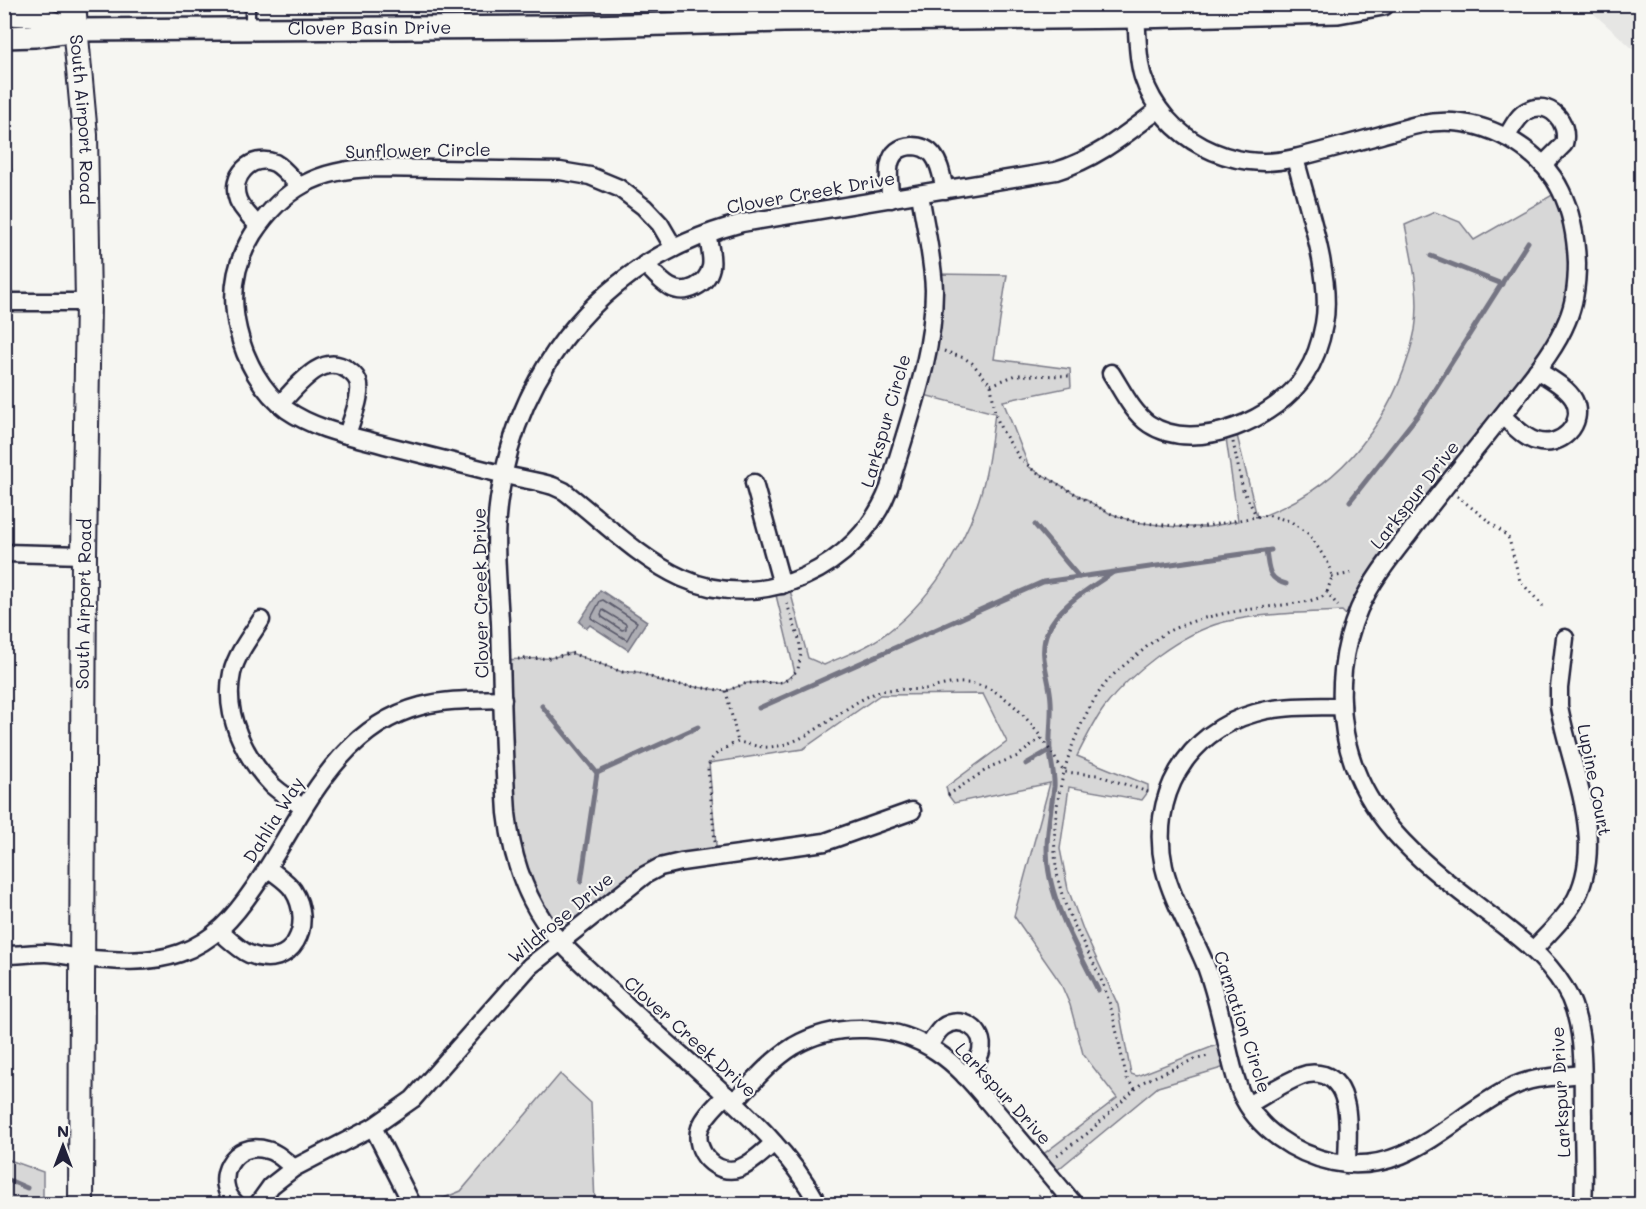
<svg xmlns="http://www.w3.org/2000/svg" width="1646" height="1209" font-family="Mali,sans-serif">
	<style>
		.built { fill: #e6e6e4 }
		.green { fill: #d7d7d7; stroke: #7c7c89; stroke-width: 1.5 }
		.water { fill: #adadb3; stroke: #757583; stroke-width: 1.5 }
		.lines { fill: none; stroke-linecap: round; stroke-linejoin: round }
		.shore { stroke: #5a5a6b; stroke-width: 1.5 }
		.stream { stroke: #757583; stroke-width: 5 }
		.service-casing { stroke: #22223b; stroke-width: 13 }
		.minor-casing { stroke: #22223b; stroke-width: 21 }
		.tertiary-casing { stroke: #22223b; stroke-width: 26 }
		.secondary-casing { stroke: #22223b; stroke-width: 28 }
		.path { stroke: #22223b; stroke-width: 3; stroke-dasharray: 1.5 4.5; stroke-linecap: butt }
		.service { stroke: #f6f6f2; stroke-width: 8 }
		.minor { stroke: #f6f6f2; stroke-width: 16 }
		.tertiary { stroke: #f6f6f2; stroke-width: 21 }
		.secondary { stroke: #f6f6f2; stroke-width: 24 }
		.labels { text-anchor: middle; stroke-width: 4.5; stroke-linejoin: round; paint-order: stroke }
		.street-label { font-size: 18px; fill: #22223b; stroke: #f6f6f2 }
	</style>
	<rect width="100%" height="100%" fill="#f6f6f2"/>
	<filter id="ink" filterUnits="userSpaceOnUse"><feTurbulence type="fractalNoise" baseFrequency=".0167" numOctaves="2"/><feDisplacementMap in="SourceGraphic" scale="12" xChannelSelector="R" yChannelSelector="G"/><feConvolveMatrix kernelMatrix="1 2 1 2 8 2 1 2 1" color-interpolation-filters="sRGB"/></filter>
	<g filter="url(#ink)">
		<path class="built" d="M1584 5H1641V56Z"/>
		<g class="green">
			<path d="M1561 190 1569 211 1571 312 1446 486 1354 623 1342 611C1304 613 1262 613 1224 622 1181 633 1130 673 1104 708 1093 723 1085 741 1077 756L1148 785V792L1142 800 1069 787 1060 849 1068 889 1084 932 1118 1005 1131 1074 1137 1076 1227 1041 1232 1065 1158 1087 1050 1176 1037 1159 1117 1098 1083 1054 1070 1005 1060 982 1014 916 1050 783 954 803 948 795 946 787 1007 742 983 694 880 695 803 749 709 763 717 857 673 863 560 942 516 859 501 660 550 658 571 653 622 672H638L666 683 726 691 747 683 783 682 795 673 774 587 788 583 808 658 824 665C839 658 856 652 870 644 921 614 961 554 979 499 988 472 991 442 995 413L916 393 933 274 1007 275 994 359 1070 369 1071 387 1003 401 1029 467 1109 513 1135 522 1176 527H1209L1238 521 1225 431 1235 427 1257 517C1268 515 1277 510 1287 505 1354 473 1401 402 1415 330 1421 295 1412 259 1405 225L1435 212 1460 222 1474 240Z"/>
			<path d="M560 1074 591 1103 595 1204H429L461 1191Z"/>
			<path d="M4 1158 43 1172V1204H5Z"/>
		</g>
		<path class="water" d="M600 590 647 621 628 650 590 625 587 628 579 622Z"/>
		<g class="lines">
			<g class="shore">
				<path d="M603 600 637 622 627 640 591 618 600 601Z"/>
				<path d="M603 610 626 624V629L622 630 602 617 601 614Z"/>
			</g>
			<g class="stream">
				<path d="M1431 256 1502 284"/>
				<path d="M1350 501 1421 411 1528 242"/>
				<path d="M1035 525 1079 577"/>
				<path d="M1266 551C1269 568 1267 579 1286 584"/>
				<path d="M542 706 597 773 581 882"/>
				<path d="M759 708 1043 582 1271 550"/>
				<path d="M1026 764 1050 750"/>
				<path d="M597 773 698 727"/>
				<path d="M1098 990C1080 953 1059 919 1050 878 1043 846 1050 819 1054 787 1055 775 1051 764 1050 751 1049 735 1052 718 1051 701 1050 676 1037 655 1048 630 1060 604 1089 589 1112 573"/>
				<path d="M4 1178 27 1188"/>
			</g>
			<defs>
				<g id="service">
					<path d="M250 28V4"/>
					<path d="M4 145 6 175 4 176"/>
				</g>
				<g id="minor">
					<path d="M1136 17C1138 37 1137 58 1143 77 1163 139 1232 174 1295 158 1323 151 1352 143 1381 135 1405 128 1428 120 1453 122 1496 125 1542 152 1561 191 1572 213 1576 238 1577 263 1577 283 1575 303 1567 321 1556 348 1536 372 1518 395 1482 443 1443 487 1408 535 1390 558 1371 582 1359 609 1342 648 1338 692 1345 733 1362 825 1432 869 1500 923 1528 945 1554 965 1570 998 1586 1034 1582 1077 1583 1115 1583 1145 1585 1175 1583 1204"/>
					<path d="M1506 137C1512 129 1517 116 1527 111 1549 99 1570 122 1564 144L1543 165"/>
					<path d="M891 199C888 178 883 148 912 146 920 146 928 149 933 155 941 165 942 179 945 190"/>
					<path d="M258 226C252 218 242 210 238 200 229 177 251 153 275 163 284 168 292 179 299 186"/>
					<path d="M674 248 660 224 644 207 619 188 590 176 560 171 374 168C319 169 283 188 253 234 234 264 230 296 238 330 245 360 262 392 287 410 316 430 352 436 385 445 425 455 465 465 505 475 521 479 538 481 553 486L564 491C602 520 638 558 682 578 762 614 859 568 889 488 907 424 934 358 934 290 933 258 925 226 920 194"/>
					<path d="M645 264C653 272 661 282 670 287 686 296 707 285 711 267 713 257 709 244 707 234"/>
					<path d="M4 302H88"/>
					<path d="M1111 373C1122 390 1132 412 1149 424 1196 455 1278 418 1305 375 1315 360 1321 341 1324 324 1333 278 1307 205 1295 158"/>
					<path d="M280 404C297 387 322 351 348 370 354 374 358 378 359 385 361 400 351 420 347 435"/>
					<path d="M1502 416C1512 424 1524 438 1536 441 1560 449 1586 424 1574 400 1567 387 1549 378 1537 370"/>
					<path d="M754 483 782 585"/>
					<path d="M4 553 84 555"/>
					<path d="M261 620C251 636 237 653 232 673 223 714 244 757 273 786 282 794 293 801 303 807"/>
					<path d="M1342 706C1313 707 1282 705 1255 713 1186 732 1149 798 1164 867 1172 901 1192 932 1205 964 1215 990 1221 1017 1227 1044 1231 1060 1234 1077 1241 1093 1257 1129 1295 1154 1333 1162 1407 1177 1450 1118 1510 1088 1532 1076 1558 1077 1582 1074"/>
					<path d="M219 931C228 938 238 949 249 954 293 972 315 924 293 890 287 881 276 875 268 868"/>
					<path d="M1534 949C1547 935 1563 920 1573 904 1609 843 1570 769 1559 706V688L1565 638"/>
					<path d="M4 955C18 955 32 953 45 953 57 953 70 957 81 958 114 961 149 964 180 953 214 941 234 917 254 888 301 821 333 729 421 706 448 699 476 700 503 699"/>
					<path d="M929 1046C933 1040 937 1031 943 1027 961 1014 986 1030 981 1051 979 1060 971 1069 965 1076"/>
					<path d="M726 1095C717 1105 705 1115 700 1128 692 1151 717 1177 740 1168 753 1163 764 1151 774 1143"/>
					<path d="M734 1102C752 1083 770 1061 794 1046 837 1021 896 1024 937 1052 960 1067 977 1089 995 1110 1021 1141 1048 1173 1074 1204"/>
					<path d="M1248 1105C1265 1095 1283 1083 1301 1076 1308 1073 1317 1073 1324 1075 1355 1086 1347 1138 1347 1164"/>
					<path d="M373 1127 412 1204"/>
					<path d="M236 1204C211 1181 233 1139 267 1150 277 1152 286 1162 294 1168"/>
					<path d="M258 1204 271 1186 294 1168 373 1127 413 1099 530 966 645 875 660 867 681 862 825 842 912 811"/>
					<path d="M818 1204C789 1149 740 1108 694 1066 663 1039 632 1011 603 983 582 963 559 944 543 920 522 888 511 851 507 813 503 749 502 686 500 622 498 582 493 539 499 499 519 363 607 258 742 223L1056 171C1096 159 1126 134 1158 110"/>
				</g>
				<g id="tertiary">
					<path d="M4 14 32 15 72 29"/>
					<path id="s1" d="M4 37 35 36 76 30 552 27 784 21 1136 17 1338 12 1383 4"/>
				</g>
				<g id="secondary">
					<path id="s2" d="M73 4 85 135 88 302 84 555 81 1204"/>
				</g>
			</defs>
			<use href="#service" class="service-casing"/>
			<use href="#minor" class="minor-casing"/>
			<use href="#tertiary" class="tertiary-casing"/>
			<use href="#secondary" class="secondary-casing"/>
			<g class="path">
				<path d="M944 351 964 358 972 363 991 385 995 413 1001 429 1019 457 1033 470 1109 513 1135 522 1195 528 1267 515 1290 521 1309 534 1330 566 1332 577 1327 592"/>
				<path d="M991 385 1016 375 1071 376"/>
				<path d="M1233 442 1243 490 1257 517"/>
				<path d="M1457 496 1506 535 1509 539 1520 581 1543 606"/>
				<path d="M1332 577 1353 573"/>
				<path d="M518 659 550 658 571 653 622 672H638L666 683 726 691 747 683 783 682 790 678 798 669 801 654 799 639 786 601"/>
				<path d="M726 691 738 742"/>
				<path d="M948 795 992 766 1018 756 1042 737"/>
				<path d="M715 842 708 769C709 755 726 747 738 742 748 743 759 748 769 747 807 745 837 710 871 695 888 686 906 691 925 689 938 687 952 682 966 683 1011 685 1042 738 1064 772L1097 775 1148 792"/>
				<path d="M1135 1089 1127 1079C1119 1048 1115 1013 1102 982 1089 950 1068 921 1060 887 1044 824 1065 741 1102 688 1113 673 1128 662 1142 651 1151 643 1160 635 1171 630 1213 610 1264 609 1309 601L1322 597 1327 592 1338 606"/>
				<path d="M1057 1155 1088 1133 1143 1082 1190 1061 1208 1056"/>
				<path d="M1030 1204 1043 1192"/>
			</g>
			<use href="#service" class="service"/>
			<use href="#minor" class="minor"/>
			<use href="#tertiary" class="tertiary"/>
			<use href="#secondary" class="secondary"/>
		</g>
	</g>
	<g class="labels">
		<g class="street-label">
			<text dy="6" stroke="none"><textPath href="#s1" startOffset="366">Clover Basin Drive</textPath></text>
			<text dy="6" stroke="none"><textPath href="#s2" startOffset="116">South Airport Road</textPath></text>
			<text transform="translate(418 151) rotate(-1)" y="6">Sunflower Circle</text>
			<text transform="translate(811 193) rotate(-10)" y="6">Clover Creek Drive</text>
			<text transform="translate(886 421) rotate(-74)" y="6">Larkspur Circle</text>
			<text transform="translate(1415 495) rotate(-52)" y="6">Larkspur Drive</text>
			<text transform="translate(481 593) rotate(-91)" y="6">Clover Creek Drive</text>
			<text transform="translate(84 604) rotate(-89)" y="6">South Airport Road</text>
			<text transform="translate(1594 780) rotate(79)" y="6">Lupine Court</text>
			<text transform="translate(274 820) rotate(-58)" y="6">Dahlia Way</text>
			<text transform="translate(561 918) rotate(-40)" y="6">Wildrose Drive</text>
			<text transform="translate(1242 1022) rotate(72)" y="6">Carnation Circle</text>
			<text transform="translate(690 1037) rotate(42)" y="6">Clover Creek Drive</text>
			<text transform="translate(1561 1092) rotate(-93)" y="6">Larkspur Drive</text>
			<text transform="translate(1003 1094) rotate(47)" y="6">Larkspur Drive</text>
		</g>
	</g>
	<rect width="1646" height="1209" fill="none" stroke="#f6f6f2" stroke-width="24"/>
	<rect x="12" y="12" width="1622" height="1185" fill="none" stroke="#22223b" stroke-width="2" filter="url(#ink)"/>
	<g transform="translate(63 1146)" stroke="#f6f6f2" stroke-width="4.5" paint-order="stroke">
	<path d="M0-4.5L10 22L0 15L-10 22Z" fill="#22223b"/>
	<text y="-9" font-size="16" font-weight="bold" text-anchor="middle" fill="#22223b">N</text>
	</g>
</svg>
